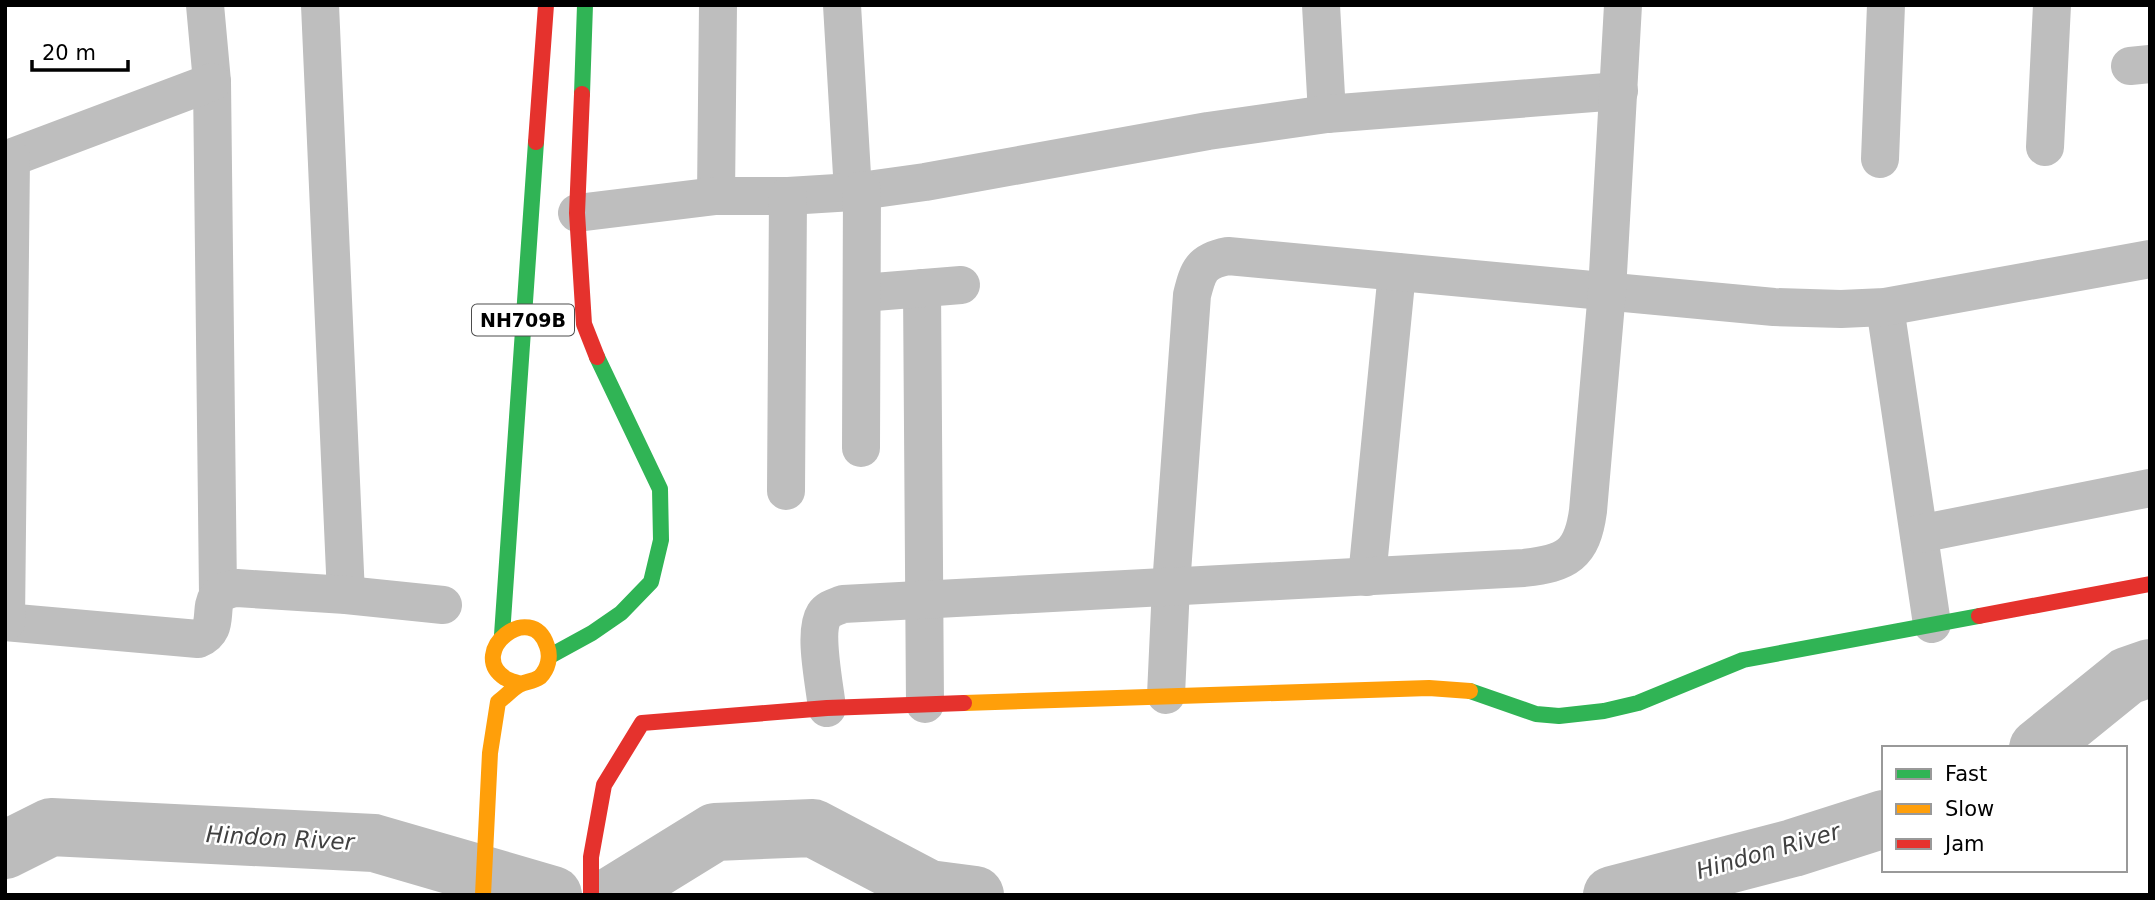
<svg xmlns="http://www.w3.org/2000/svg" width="2155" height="900" font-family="'DejaVu Sans',sans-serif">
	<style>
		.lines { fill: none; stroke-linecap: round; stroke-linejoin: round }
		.river { stroke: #bcbcbc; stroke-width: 58 }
		.street { stroke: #bebebe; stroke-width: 38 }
		.fast { stroke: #30b455; stroke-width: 16 }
		.slow { stroke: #ff9f0a; stroke-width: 16 }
		.jam { stroke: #e5322d; stroke-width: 16 }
		.labels { text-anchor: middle; stroke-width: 5; stroke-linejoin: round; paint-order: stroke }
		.shield { fill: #fff; stroke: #4c4c4c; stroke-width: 2 }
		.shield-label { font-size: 19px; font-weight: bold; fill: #000 }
		.water-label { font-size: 23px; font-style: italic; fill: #404040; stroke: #fff }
	</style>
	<rect width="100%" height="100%" fill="#fff"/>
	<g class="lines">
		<g class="river">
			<path d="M2038 748 2127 676 2150 668"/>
			<path d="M5 850 51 827 374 843 553 895"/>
			<path d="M613 895 715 832 813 828 929 889 975 895"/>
			<path d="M1612 895 1793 848 1884 819"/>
		</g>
		<g class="street">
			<path d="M205 5 212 82 218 594"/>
			<path d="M320 5 346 595"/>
			<path d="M842 5 853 192"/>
			<path d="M1321 5 1327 114"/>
			<path d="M2130 66 2150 64"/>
			<path d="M2045 147 2052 5"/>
			<path d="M1880 159 1886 5"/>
			<path d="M5 160 212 82"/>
			<path d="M716 196 718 5"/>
			<path d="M577 213 716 196H788L853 192 925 182 1208 131 1327 114 1619 91"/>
			<path d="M922 288 925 704"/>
			<path d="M862 293 961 285"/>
			<path d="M1885 307 1932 624"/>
			<path d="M861 448 862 190"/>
			<path d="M786 491 788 196"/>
			<path d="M1919 534 2150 488"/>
			<path d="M1367 577 1397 272"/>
			<path d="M5 622 198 639C228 627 196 593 237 588L346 595 443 605"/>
			<path d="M6 622 11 158"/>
			<path d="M1166 695 1171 586 1192 295C1198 271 1201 261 1228 256L1774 307 1841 309 1885 307 2150 259"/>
			<path d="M827 708C825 687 813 632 824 615 829 608 836 607 843 604L1524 568C1567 563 1582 555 1588 511L1607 291 1623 5"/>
		</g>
		<g class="fast">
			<path d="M582 94 585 5"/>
			<path d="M502 635 536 142"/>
			<path d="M550 656 592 633 621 613 651 582 661 540 660 489 597 357"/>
			<path d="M1470 691 1536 714 1559 716 1604 711 1638 703 1743 660 1979 616"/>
		</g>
		<g class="slow">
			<path d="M964 703 1429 688 1470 691"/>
			<path d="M483 895 490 753 498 702C505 697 512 689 519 685 526 681 533 682 540 677 548 669 551 657 547 646 532 599 466 652 505 678 510 681 516 682 521 684"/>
		</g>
		<g class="jam">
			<path d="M582 94 577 213 584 324 597 357"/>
			<path d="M536 142 546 5"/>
			<path d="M1979 616 2150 584"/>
			<path d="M591 895V857L604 785 642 723 827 708 964 703"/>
		</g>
	</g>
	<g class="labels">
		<rect class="shield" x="472" y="304.5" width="102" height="31" rx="5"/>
		<g class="shield-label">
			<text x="523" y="327">NH709B</text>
		</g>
		<g class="water-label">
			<text transform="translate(280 838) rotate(3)" y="8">Hindon River</text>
			<text transform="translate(1768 851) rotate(-16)" y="8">Hindon River</text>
		</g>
	</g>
	<rect width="2155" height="900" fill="none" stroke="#000000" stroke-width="14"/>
	<rect x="1882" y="746" width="245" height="126" fill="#ffffff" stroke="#999999" stroke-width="2"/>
	<rect x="1896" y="769" width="35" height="10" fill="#30b455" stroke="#999999" stroke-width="2"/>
	<text x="1945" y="781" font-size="21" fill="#000000">Fast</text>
	<rect x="1896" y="804" width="35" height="10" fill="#ff9f0a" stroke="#999999" stroke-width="2"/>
	<text x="1945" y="816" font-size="21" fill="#000000">Slow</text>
	<rect x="1896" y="839" width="35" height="10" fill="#e5322d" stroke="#999999" stroke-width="2"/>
	<text x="1945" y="851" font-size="21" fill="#000000">Jam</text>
	<path d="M32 60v10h96v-10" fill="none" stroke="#000000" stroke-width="3.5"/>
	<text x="42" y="60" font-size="21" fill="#000000" stroke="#ffffff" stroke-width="5" paint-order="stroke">20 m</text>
</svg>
